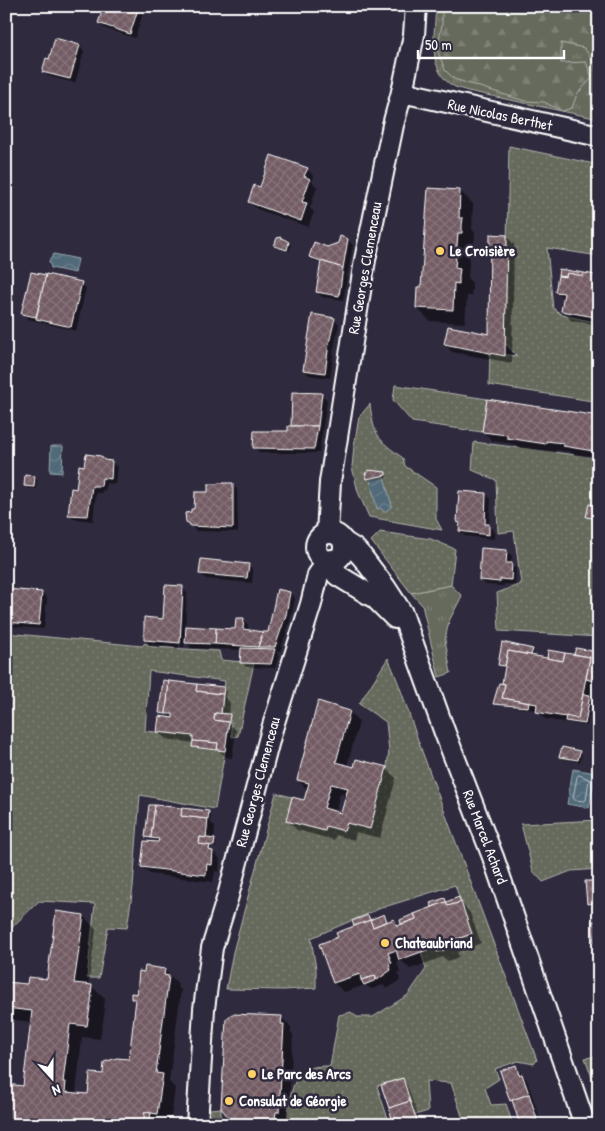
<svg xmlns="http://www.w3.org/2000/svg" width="605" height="1131" font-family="'Patrick Hand',sans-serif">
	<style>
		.grass { fill: url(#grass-tufts); stroke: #b2b4ae }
		.forest { fill: url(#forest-firs); stroke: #b2b4ae }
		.garden { fill: url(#garden-dots); stroke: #b2b4ae }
		.water { fill: url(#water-waves); stroke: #97a6af }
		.shadow { fill: #0007; fill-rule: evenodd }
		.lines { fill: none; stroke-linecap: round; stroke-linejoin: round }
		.shore { stroke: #b9c3c9; stroke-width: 1 }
		.building { fill: url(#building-cross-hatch); stroke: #fff; fill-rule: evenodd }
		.minor-casing { stroke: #fff; stroke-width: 24 }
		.minor { stroke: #2f2a3d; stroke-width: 20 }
		.poi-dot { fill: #ffd166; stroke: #2f2a3d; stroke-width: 2 }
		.labels { text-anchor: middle; stroke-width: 5; stroke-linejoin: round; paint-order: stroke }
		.street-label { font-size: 15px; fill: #fff; stroke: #2f2a3d }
		.poi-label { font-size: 15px; font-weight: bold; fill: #fff; stroke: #2f2a3d; text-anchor: start }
	</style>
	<defs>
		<pattern id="grass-tufts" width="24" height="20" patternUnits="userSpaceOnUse" patternTransform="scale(1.25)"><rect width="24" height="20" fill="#666a5c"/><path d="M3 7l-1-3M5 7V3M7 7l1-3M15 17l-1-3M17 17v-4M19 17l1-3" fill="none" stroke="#7d8074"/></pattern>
		<pattern id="forest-firs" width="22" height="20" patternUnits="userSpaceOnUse" patternTransform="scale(1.25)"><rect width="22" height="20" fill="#666a5c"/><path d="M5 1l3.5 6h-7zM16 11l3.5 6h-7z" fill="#7d8074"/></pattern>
		<pattern id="garden-dots" width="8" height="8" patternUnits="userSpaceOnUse" patternTransform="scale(1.25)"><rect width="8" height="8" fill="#666a5c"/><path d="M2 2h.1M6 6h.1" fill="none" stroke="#7d8074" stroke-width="1.8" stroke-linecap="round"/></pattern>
		<pattern id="water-waves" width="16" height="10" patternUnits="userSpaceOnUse" patternTransform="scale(1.25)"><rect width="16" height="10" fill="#516a79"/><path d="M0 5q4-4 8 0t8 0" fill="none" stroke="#6b808d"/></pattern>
		<pattern id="building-cross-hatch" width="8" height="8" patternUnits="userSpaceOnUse" patternTransform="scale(1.25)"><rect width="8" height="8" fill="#735b64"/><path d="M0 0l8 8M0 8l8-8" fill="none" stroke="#88747b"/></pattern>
	</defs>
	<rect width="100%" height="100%" fill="#2f2a3d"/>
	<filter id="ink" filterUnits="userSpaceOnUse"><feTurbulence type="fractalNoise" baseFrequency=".02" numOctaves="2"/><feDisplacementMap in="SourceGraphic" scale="10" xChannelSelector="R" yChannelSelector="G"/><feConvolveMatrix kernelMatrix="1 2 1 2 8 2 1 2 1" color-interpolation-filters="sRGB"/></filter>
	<g filter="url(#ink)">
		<g class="grass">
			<path d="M436 6H599V119L468 91C462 89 455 88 450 84 427 67 435 31 436 6Z"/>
			<path d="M451 585 462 596 449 621 445 640 451 673 439 677 422 605 411 593Z"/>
		</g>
		<path class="forest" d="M444 6H599V70L596 69 591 58 584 48 561 43V63L586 62 592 78 577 94 572 108 562 111 544 102 525 101 454 79 445 70 437 49 442 25V10Z"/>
		<g class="garden">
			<path d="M509 146 599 165V256L547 248 553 308 562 315 599 323V402L489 385 490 353 517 356 505 343Z"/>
			<path d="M395 385 487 399 482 432 412 422 393 400Z"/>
			<path d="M370 404C374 436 377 439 403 458L405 466 436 487V519L442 530 369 517 358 492 352 467 354 446 359 417Z"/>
			<path d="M474 442 599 458V637L499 631 497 593 521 584 514 531 498 533 496 480 472 470Z"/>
			<path d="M380 532 431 539 455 549 451 585 411 593 371 541Z"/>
			<path d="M6 633 142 646 145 643 152 647 219 651 221 660 254 663 238 736 232 737 230 715 221 714 225 681 149 671 145 731 193 736 192 747 225 751 215 809 140 795 133 887 127 928 108 927 99 978H87L95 904 39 901 6 933V733L11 704 6 703Z"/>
			<path d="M388 658C402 689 411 722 423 754 461 856 499 958 537 1060L534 1064 518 1061 495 1069 499 1079 485 1088 491 1105 506 1104 513 1125H465L451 1083 426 1081 428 1111 415 1115 402 1078 377 1086 390 1125H287C288 1108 290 1074 310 1068 316 1066 324 1066 330 1066L339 1015 351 1012 357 1017H373L408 995 426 969 421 952 472 934 455 885 381 908 311 938 316 969V988L284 990 226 989 233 952 276 793 292 797 286 821 325 831 326 826 344 831 347 823 370 829 387 767 389 751 386 722 359 704Z"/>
			<path d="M599 820V869L571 871 543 882 533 871 521 824Z"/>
			<path d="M599 1056V1097L585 1058Z"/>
			<path d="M221 1108V1120L251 1125H208L210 1109Z"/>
		</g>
		<g class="water">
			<path d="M54 254 78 259 75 273 51 268 49 261Z"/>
			<path d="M51 446H63L62 473 50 472Z"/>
			<path d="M384 477 392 506 385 512 380 508 377 509 370 480Z"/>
			<path d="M573 769 596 773 589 808 567 804Z"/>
		</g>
		<g class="shadow">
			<path d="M113 6H145L135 38 104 28 99 23 111 13Z"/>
			<path d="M392 6H402V12H396Z"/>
			<path d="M79 46 84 51 75 83 48 76 43 71 50 61Z"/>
			<path d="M307 169 314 177 312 182 317 187 310 208 314 212 308 227 257 209 249 202 261 189Z"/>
			<path d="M460 191 473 204 472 229 475 233 474 245H470L468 279 472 283V290L471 296H467L465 323 430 321 417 308 422 289Z"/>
			<path d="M506 236 514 244 512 363 452 352 445 344 490 336Z"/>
			<path d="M280 238 288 241 291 245 289 251 276 245Z"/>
			<path d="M348 240 353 245 343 300 322 297 317 292 322 263 315 261 310 256Z"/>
			<path d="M32 274 81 283 86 288 76 331 28 319 23 314Z"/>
			<path d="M596 276 599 277V325L572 321 562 311 564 299 557 292Z"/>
			<path d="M334 319 339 324 334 348 330 378 309 375 304 370Z"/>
			<path d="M322 395 327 400 319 453H260L255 448 289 432Z"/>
			<path d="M599 417V459L574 455 571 452 556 450 555 453 518 448 513 444 493 441 483 432Z"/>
			<path d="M104 461 112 462 117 467 115 484 106 483 105 491 102 490V493H96L93 521 74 519 69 514 86 467Z"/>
			<path d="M385 474 388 477 370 481 368 478Z"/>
			<path d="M34 477 37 479 36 489 28 488 26 485Z"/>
			<path d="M232 484 237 489 238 532 196 531 187 521 192 513Z"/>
			<path d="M486 494 491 499 489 526 494 530V539L465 536 460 531Z"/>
			<path d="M483 549 507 551 512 556 511 564 516 569 515 585 504 584V586L486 585 481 580Z"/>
			<path d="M248 565 253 570 252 583 206 579 201 574Z"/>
			<path d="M182 588 187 593 185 627 236 630 243 620 248 625V631L269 633 290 593 295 598 290 621 280 652H276L279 655 275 668 246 667 242 662V650L191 648 185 641 184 647H181L184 591H181L179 647 150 645 145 640 164 620Z"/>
			<path d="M6 590 42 593 47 598 44 629 6 626Z"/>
			<path d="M503 644 532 650 534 652 533 657 551 660 548 657H579L576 654 597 653 599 659 587 726 545 719 537 710 496 705 512 707 509 704 495 703 506 685 503 683 506 667 500 664Z"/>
			<path d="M223 688 226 690 225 697 230 703 229 715 231 718 230 725 236 730 232 758 226 757 218 750V751L195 748 193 746 194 743 166 739 158 732 173 719 169 715H163L161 712Z"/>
			<path d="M350 712 359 722 347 766 355 768 386 769 396 778 380 838 356 832 354 840 336 835 334 840 297 830 287 820 305 801 308 790 298 780ZM340 793 347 795 342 814 335 813Z"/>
			<path d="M563 749 580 752 582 754 580 762 563 759 561 756Z"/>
			<path d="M209 813 211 815 210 822 215 827 214 840 216 842V847H209L220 859 219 872 215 871 213 882 150 874 142 867 158 844 153 838V840L148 839 146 837Z"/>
			<path d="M599 882V944H597L595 942 597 923 596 905 591 906 589 903Z"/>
			<path d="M444 899 447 903 459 899 461 901 463 905 470 913 481 943 457 952 459 957 448 961 443 957 410 969 402 961 397 962 400 972 398 973 400 980 387 989 383 985 372 989 365 985 344 992 334 983 339 938 356 926 354 922 368 917 371 921 384 916 388 922 394 920 400 926 403 925 401 920 433 908 431 904Z"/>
			<path d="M83 916 96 929 88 986H91L105 999 104 1008 105 1010 100 1039 82 1037 76 1093 89 1096 104 1076 130 1061 137 1003 132 998 165 970 178 984 177 986 181 990 169 1082 175 1088 170 1125H6V1084L8 1085 24 1087 32 1022 15 1020 6 1011V983L28 986 48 980Z"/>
			<path d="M281 1017 291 1027V1032L293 1035 288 1121H285V1125H238L230 1117ZM259 1118 281 1119V1121L261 1120Z"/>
			<path d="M516 1067 527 1080 542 1125H521L502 1072Z"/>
			<path d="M402 1080 407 1085 421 1125H396Z"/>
		</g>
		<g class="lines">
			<path class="shore" d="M579 775 589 779 586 800 584 801 575 800 573 798 577 777Z"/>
		</g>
		<g class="building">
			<path d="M112 6H139L130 34 98 23 103 9 110 11Z"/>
			<path d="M55 38 80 45 70 79 42 72 46 58 49 59Z"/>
			<path d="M271 155 308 168 304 176 310 179 302 202 307 203 301 221 248 202 254 185 260 187Z"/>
			<path d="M428 188 460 190 459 218H463L462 225V233H458L455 268 460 269 459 276V284L454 283 453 310 416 308 417 287H421Z"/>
			<path d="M490 234 507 235 505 356 444 344 448 326 489 334Z"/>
			<path d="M340 236 348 239 343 268 309 257 314 242 327 247 338 243Z"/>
			<path d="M280 237 289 242 287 250 274 246 277 238Z"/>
			<path d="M321 261 343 268 339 296 316 292Z"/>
			<path d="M559 269 584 273 583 276 567 273 566 277 558 276Z"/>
			<path d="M31 272 46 275 36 317 21 314Z"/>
			<path d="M567 273 583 276 584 273 596 275V278L599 279V310H596L595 317 561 311 564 293 555 292 558 276 566 277Z"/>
			<path d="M46 274 82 282 71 327 36 319Z"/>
			<path d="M312 314 335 318 329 343 325 373 303 370Z"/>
			<path d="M292 392 322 393 318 426H291Z"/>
			<path d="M487 399 599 416V452L563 446V443L546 441V444L507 438V435L482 432Z"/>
			<path d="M288 426H318L314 449 253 448 254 431H288Z"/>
			<path d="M86 454 101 456 104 460 112 461 111 479 102 478 101 486H92L88 516 68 515 71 488 76 489 79 465 84 466Z"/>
			<path d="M368 470 386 472V475L367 479 365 473H368Z"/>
			<path d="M25 475 35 476 34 487 24 486Z"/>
			<path d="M218 483H233V528L190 526V524L186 522 185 513 191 512V509H194L195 492H208V484H218Z"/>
			<path d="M459 491 486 493 485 524H489V535L459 531 460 523 457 522Z"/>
			<path d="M589 504 599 506V519L586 517Z"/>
			<path d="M481 548 507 550 506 563H512L511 580 500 579V582L479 580Z"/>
			<path d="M201 559 249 564 247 578 199 574Z"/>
			<path d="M165 585 183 586 180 643 144 640V617L163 619Z"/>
			<path d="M6 589 42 592 39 625 6 622Z"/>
			<path d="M277 589 290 592 286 615 275 647H258L263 632H268Z"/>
			<path d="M236 618H244L243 629 263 632 258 647 215 644 216 628 235 629Z"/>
			<path d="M186 626 216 628 215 644 185 643Z"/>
			<path d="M502 642 533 649 531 655 508 651 505 666 498 665Z"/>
			<path d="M241 648 275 649 271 664 240 663Z"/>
			<path d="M576 648 598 652 593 681 586 679 590 657 574 654Z"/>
			<path d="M548 650 565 653 563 661 547 658Z"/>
			<path d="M508 651 563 661 565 653 590 657 578 719 536 712 537 704 502 698 505 684 502 683Z"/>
			<path d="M163 680 169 681 166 714 159 713Z"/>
			<path d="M169 681 197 684 196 691 223 694 221 714 215 713 214 720 229 722 225 751 217 750 218 743 193 741V736L157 732 159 716 173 718V714H166Z"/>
			<path d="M499 683 505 684 502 698 529 703 528 707 493 704Z"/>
			<path d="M197 684 224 687 223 694 196 691Z"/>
			<path d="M583 694 590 695 585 724 565 721 566 716 578 719Z"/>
			<path d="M318 701 350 711 336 762 354 767 356 759 387 767 370 829 347 823 344 831 326 826 325 831 286 821 292 797 304 800 309 783 297 780ZM331 784 348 788 341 813 324 808Z"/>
			<path d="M215 713 230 714 229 722 214 720Z"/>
			<path d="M193 741 218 743 217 750 192 747Z"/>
			<path d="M562 747 580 751 578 760 559 757Z"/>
			<path d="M149 805H155L151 838 145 837Z"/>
			<path d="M155 805 182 808 181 816 208 819 206 838 200 837 199 844 210 845 209 850 213 851 212 865 207 864 206 875 141 867 144 841 158 842 159 839 151 838Z"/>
			<path d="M182 808 209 811 208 819 181 816Z"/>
			<path d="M200 837 215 839 214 846 199 844Z"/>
			<path d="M585 881H599V888H594L595 903 587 904Z"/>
			<path d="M594 888H599V922L596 921Z"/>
			<path d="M459 897 461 902 448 906 446 902Z"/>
			<path d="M445 898 446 902 432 907 430 903Z"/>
			<path d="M446 902 448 906 461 902 472 934 448 942 450 948 437 952 435 947 399 960 396 950 388 953 392 963 389 964 391 970 377 980 375 976 361 980 360 974 333 983 319 944 338 937 336 933 370 920 373 927 394 919 397 926 416 919 414 914Z"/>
			<path d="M56 911 84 915 74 983 92 985 91 995H92L87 1026 70 1024 63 1082H66L65 1092 88 1094 90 1073 103 1074 104 1062 117 1058 129 1059 136 999H131V993L137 994 139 971 144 972 145 966 165 969 164 975 169 976 156 1073 163 1074 157 1114 145 1112 143 1125H6V1084L23 1086 32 1011 6 1008V982L27 984 28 977 47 979Z"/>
			<path d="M384 914 387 921 373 927 370 920Z"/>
			<path d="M414 914 416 919 401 924 400 920Z"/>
			<path d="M368 915 370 920 354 926 352 921Z"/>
			<path d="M592 921 599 922V942H594Z"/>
			<path d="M375 976 376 980 364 985 361 980Z"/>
			<path d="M232 1014 282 1016 281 1024H284L279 1112H276L275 1120 229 1118 221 1108 226 1019Z"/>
			<path d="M516 1065 519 1075 522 1074 529 1094 510 1101 500 1071Z"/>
			<path d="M403 1078 410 1101 389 1108 381 1085Z"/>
			<path d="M529 1094 537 1119 520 1125 512 1100Z"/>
			<path d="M410 1101 418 1124 394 1125 389 1108Z"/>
			<path d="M145 1112 151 1113 149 1125H143Z"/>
		</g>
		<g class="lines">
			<defs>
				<g id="minor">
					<path d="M402 92 599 136"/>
					<circle cx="330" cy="547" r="14"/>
					<path d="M327 533 330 482 365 260 393 125 402 92 414 35 416 6"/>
					<path d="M344 542 355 549 363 558 385 587 402 613 445 733 493 857 585 1125"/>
					<path d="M332 560 337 575 375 598 395 618"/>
					<path d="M197 1125 204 1009 212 948 228 896 272 729 311 604 318 575 328 561"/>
				</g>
			</defs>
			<use href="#minor" class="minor-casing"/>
			<use href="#minor" class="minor"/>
		</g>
	</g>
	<g class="poi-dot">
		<circle cx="440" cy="251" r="5"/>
		<circle cx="385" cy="943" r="5"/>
		<circle cx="252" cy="1074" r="5"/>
		<circle cx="229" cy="1101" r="5"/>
	</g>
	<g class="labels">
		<g class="street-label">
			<text transform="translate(500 115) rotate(12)" y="5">Rue Nicolas Berthet</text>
			<text transform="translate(365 268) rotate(-80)" y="5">Rue Georges Clemenceau</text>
			<text transform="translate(258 782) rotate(-75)" y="5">Rue Georges Clemenceau</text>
			<text transform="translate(485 837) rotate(69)" y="5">Rue Marcel Achard</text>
		</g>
		<g class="poi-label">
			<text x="450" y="256">Le Croisière</text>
			<text x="395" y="948">Chateaubriand</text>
			<text x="262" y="1079">Le Parc des Arcs</text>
			<text x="239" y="1106">Consulat de Géorgie</text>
		</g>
	</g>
	<rect width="605" height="1131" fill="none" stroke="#2f2a3d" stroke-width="25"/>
	<rect x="12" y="12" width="580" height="1106" fill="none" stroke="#fff" stroke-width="2" filter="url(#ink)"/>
	<g transform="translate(52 1078) rotate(159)" stroke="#2f2a3d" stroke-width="4" paint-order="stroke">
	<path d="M0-4L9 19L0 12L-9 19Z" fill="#ffffff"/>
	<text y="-8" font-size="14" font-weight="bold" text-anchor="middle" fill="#ffffff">N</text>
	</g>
	<path d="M418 50v8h146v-8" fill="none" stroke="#ffffff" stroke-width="2.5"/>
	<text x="425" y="50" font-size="15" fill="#ffffff" stroke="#2f2a3d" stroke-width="4" paint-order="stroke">50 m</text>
</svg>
